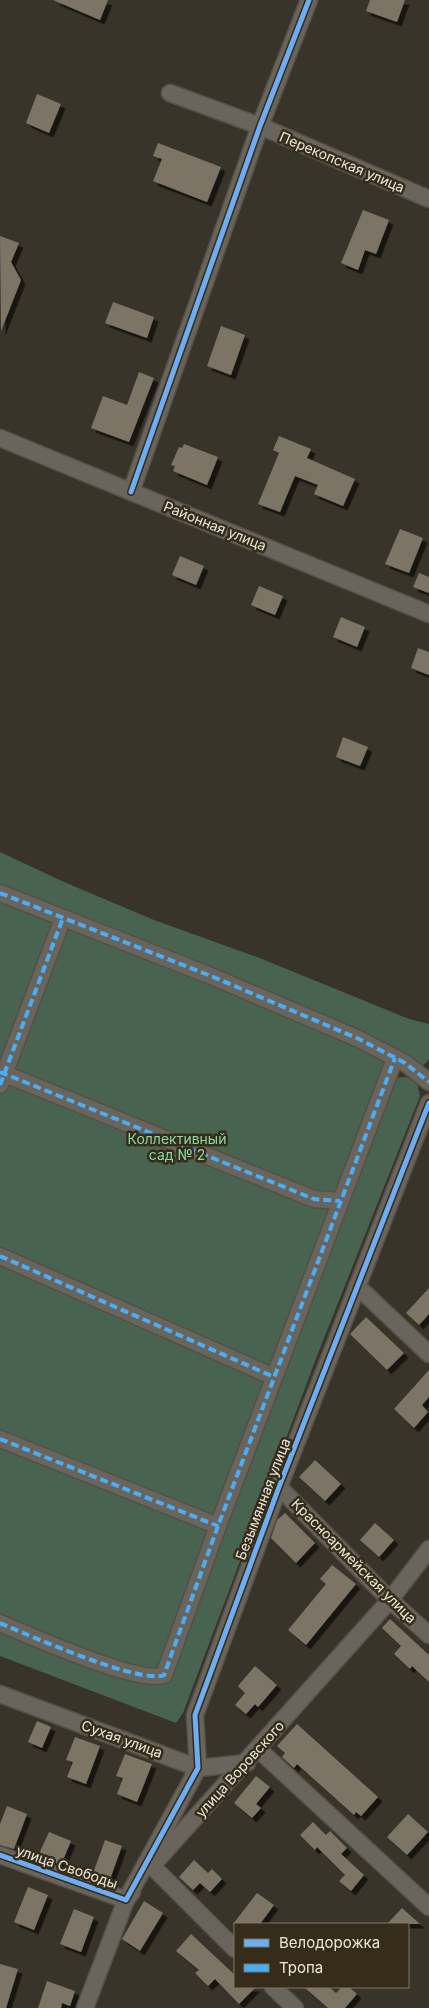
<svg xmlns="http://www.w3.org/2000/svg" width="429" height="2008" font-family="Inter,sans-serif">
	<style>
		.green { fill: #486350 }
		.building { fill: #7b7465; filter: url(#shadow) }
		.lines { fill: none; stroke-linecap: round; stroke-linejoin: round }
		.minor-casing { stroke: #545048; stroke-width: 19 }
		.minor { stroke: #69655d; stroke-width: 16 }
		.quiet { stroke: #49aef6; stroke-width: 4; stroke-dasharray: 8 4; stroke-linecap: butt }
		.cycleway-casing { stroke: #352d1a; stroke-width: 8 }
		.cycleway { stroke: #6dadf4; stroke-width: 5 }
		.labels { text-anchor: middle; stroke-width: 5; stroke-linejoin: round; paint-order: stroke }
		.street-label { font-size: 14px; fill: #ebe6db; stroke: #352d1a }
		.park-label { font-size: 14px; fill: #88d9a6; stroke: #352d1a }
	</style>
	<defs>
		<filter id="shadow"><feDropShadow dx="4.5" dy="4.5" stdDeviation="0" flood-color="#0009"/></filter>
	</defs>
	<rect width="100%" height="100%" fill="#39342a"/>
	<path class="green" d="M0 852 64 882 154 920 262 959 409 1019 429 1024V1059L424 1065 417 1064 405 1058 392 1078 406 1077 417 1083 420 1096 317 1356 183 1713 176 1723 0 1656Z"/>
	<g class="building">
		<path d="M53 0H108L100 20Z"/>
		<path d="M370 0H405L397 22 366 11Z"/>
		<path d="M37 94 61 104 49 133 26 123Z"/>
		<path d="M158 143 221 167 207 202 153 181 162 159 153 156Z"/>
		<path d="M363 210 389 220 376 254 365 250 358 270 341 263Z"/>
		<path d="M0 236 19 243 11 262 21 280 1 331Z"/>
		<path d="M113 302 154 317 147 338 105 323Z"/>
		<path d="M221 326 245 335 231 375 207 366Z"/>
		<path d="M139 372 154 378 129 442 91 428 103 396 127 405Z"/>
		<path d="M279 436 311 449 307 458 355 479 343 506 314 494 318 485 295 476 280 512 258 504 279 453 273 450Z"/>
		<path d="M184 444 218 457 207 485 173 471 175 466 171 465 179 447 182 448Z"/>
		<path d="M400 529 423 538 409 573 385 564Z"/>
		<path d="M180 556 204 566 196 585 172 575Z"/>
		<path d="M419 573 429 577V593L413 587Z"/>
		<path d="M259 586 283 596 275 615 251 605Z"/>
		<path d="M341 617 365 627 357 647 333 637Z"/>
		<path d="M418 648 429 652V675L411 668Z"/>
		<path d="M343 737 368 747 360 766 336 757Z"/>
		<path d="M429 1288V1314L419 1325 406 1313Z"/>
		<path d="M366 1317 404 1353 387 1370 350 1334Z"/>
		<path d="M429 1370V1397L422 1405 428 1412 414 1428 394 1409Z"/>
		<path d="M315 1460 341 1484 325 1501 299 1477Z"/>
		<path d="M285 1513 315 1543 296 1563 271 1538 277 1520Z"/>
		<path d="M375 1523 394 1540 379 1557 360 1540Z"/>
		<path d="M332 1565 356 1584 306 1645 288 1630 326 1584 320 1579Z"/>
		<path d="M390 1619 429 1655V1682L412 1666 410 1669 394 1654 401 1646 382 1628Z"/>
		<path d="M255 1666 277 1685 258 1707 255 1704 246 1714 235 1705 245 1693 238 1686Z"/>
		<path d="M37 1721 51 1727 42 1748 28 1742Z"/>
		<path d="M297 1724 378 1797 361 1816 356 1812 354 1815 297 1764 294 1768 282 1757 285 1753 277 1746Z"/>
		<path d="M75 1737 100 1746 86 1784 67 1777 73 1762 66 1760Z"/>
		<path d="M125 1754 152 1764 137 1802 117 1794 123 1778 116 1776Z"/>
		<path d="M256 1776 270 1787 256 1804 261 1808 252 1818 234 1803Z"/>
		<path d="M7 1806 27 1814 14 1849 0 1845V1824Z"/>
		<path d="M408 1814 428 1832 407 1855 387 1837Z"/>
		<path d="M313 1822 326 1835 330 1831 347 1848 341 1854 364 1875 351 1891 339 1881 345 1875 317 1847 315 1850 300 1835Z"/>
		<path d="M49 1832 71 1841 61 1865 38 1856Z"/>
		<path d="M105 1840 122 1846 109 1882 92 1876Z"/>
		<path d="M194 1860 208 1873 212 1869 222 1879 210 1892 200 1883 193 1890 179 1877Z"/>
		<path d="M28 1887 48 1895 34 1930 14 1922Z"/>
		<path d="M257 1893 274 1905 260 1924H233Z"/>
		<path d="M144 1901 163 1913 140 1951 122 1939Z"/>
		<path d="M402 1908 420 1924H387Z"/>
		<path d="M74 1909 94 1917 81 1952 60 1944Z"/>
		<path d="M191 1934 235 1975V1987H256L239 2004 215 1979 208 1986 195 1973 199 1970 176 1951Z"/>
		<path d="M0 1964 18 1969 6 2008H0Z"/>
		<path d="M47 1981 75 1991 70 2006 62 2003 61 2008H38Z"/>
		<path d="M304 1987H329L336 1993 342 1987H349L357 1994 345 2008H328Z"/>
	</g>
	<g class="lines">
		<defs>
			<g id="minor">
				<path d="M170 93 260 126 429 199"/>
				<path d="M0 438 429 614"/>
				<path d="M131 492 260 126 309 0"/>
				<path d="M0 893 211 976 359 1039 405 1063 429 1082"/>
				<path d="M0 1072 314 1199 340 1201"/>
				<path d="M0 1085 63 918"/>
				<path d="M0 1256 274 1377"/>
				<path d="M357 1286 429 1354"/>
				<path d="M0 1439 218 1526"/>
				<path d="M279 1487 390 1600 429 1635"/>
				<path d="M0 1623C28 1635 141 1685 164 1675L218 1526 395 1058"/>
				<path d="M0 1694 198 1768 247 1763"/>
				<path d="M258 1749 429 1907"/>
				<path d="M0 1855 126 1900 198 1768 195 1715 279 1487 429 1103"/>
				<path d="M152 1866 235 1949"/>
				<path d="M151 1867 390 1600 429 1549"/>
				<path d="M273 1987 295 2008"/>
				<path d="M85 2008 126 1900 132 1892"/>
			</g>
		</defs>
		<use href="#minor" class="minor-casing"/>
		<use href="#minor" class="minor"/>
		<g class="quiet">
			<path d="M0 893 211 976 359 1039 405 1063 429 1082"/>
			<path d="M0 1072 314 1199 340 1201"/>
			<path d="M0 1085 63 918"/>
			<path d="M0 1256 274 1377"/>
			<path d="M0 1439 218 1526"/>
			<path d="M0 1623C28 1635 141 1685 164 1675L218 1526 395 1058"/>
		</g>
		<defs>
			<g id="cycleway">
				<path d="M131 492 260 126 309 0"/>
				<path d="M0 1855 126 1900 198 1768 195 1715 279 1487 429 1103"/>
			</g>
		</defs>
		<use href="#cycleway" class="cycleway-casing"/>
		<use href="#cycleway" class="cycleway"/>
	</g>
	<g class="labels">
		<g class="street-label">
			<text transform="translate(342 162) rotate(23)" y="5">Перекопская улица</text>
			<text transform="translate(215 526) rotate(22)" y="5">Районная улица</text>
			<text transform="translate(263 1499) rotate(-69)" y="5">Безымянная улица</text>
			<text transform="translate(354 1561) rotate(45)" y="5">Красноармейская улица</text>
			<text transform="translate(122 1739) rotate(20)" y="5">Сухая улица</text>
			<text transform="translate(240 1769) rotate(-48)" y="5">улица Воровского</text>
			<text transform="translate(67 1867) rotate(19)" y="5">улица Свободы</text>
		</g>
		<g class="park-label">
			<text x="177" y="1144">Коллективный<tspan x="177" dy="16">сад № 2</tspan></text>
		</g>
	</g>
	<rect x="234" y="1923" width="175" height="65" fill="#352d1a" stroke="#7e7767"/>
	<rect x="244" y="1939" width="25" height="8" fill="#6dadf4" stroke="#7e7767"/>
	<text x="279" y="1948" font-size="15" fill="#ebe6db">Велодорожка</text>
	<rect x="244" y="1964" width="25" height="8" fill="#49aef6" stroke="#7e7767"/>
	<text x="279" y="1973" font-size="15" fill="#ebe6db">Тропа</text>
</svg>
